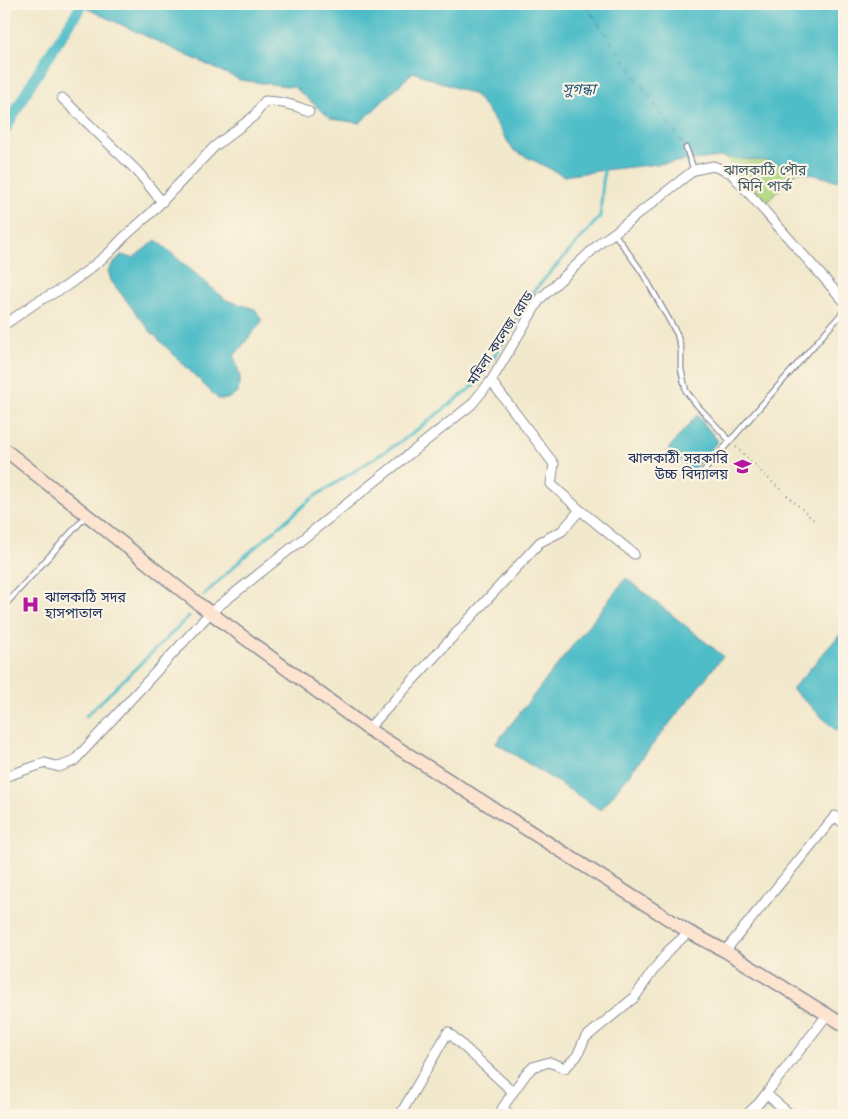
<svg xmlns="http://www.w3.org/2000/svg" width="848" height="1119" font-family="Mali,'Noto Sans Bengali',sans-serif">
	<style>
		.green { fill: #b1d781; stroke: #668370 }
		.water { fill: #50bdc8; stroke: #367693 }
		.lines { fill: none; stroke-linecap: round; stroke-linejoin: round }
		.stream { stroke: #50bdc8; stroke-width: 3 }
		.canal { stroke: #50bdc8; stroke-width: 11 }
		.ferry { stroke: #2b5a7e; stroke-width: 1; stroke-dasharray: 6 5; stroke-linecap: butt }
		.lane-casing { stroke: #868c95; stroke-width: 7 }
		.street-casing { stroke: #868c95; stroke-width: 11 }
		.secondary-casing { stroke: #868c95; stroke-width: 15 }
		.path { stroke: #868c95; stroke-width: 2; stroke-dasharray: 1 4; stroke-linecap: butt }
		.lane { stroke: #fff; stroke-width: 4.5 }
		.street { stroke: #fff; stroke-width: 9 }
		.secondary { stroke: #fde4d0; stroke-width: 12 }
		.labels { text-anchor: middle; stroke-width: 4.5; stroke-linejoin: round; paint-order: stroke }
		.park-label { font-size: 14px; fill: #405967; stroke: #fcf5e5 }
		.street-label { font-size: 14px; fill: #1b2f5e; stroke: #fcf5e5 }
		.poi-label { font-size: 14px; fill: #1b2f5e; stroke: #fcf5e5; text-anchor: end }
		.water-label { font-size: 15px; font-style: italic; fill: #2b5a7e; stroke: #fcf5e5 }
	</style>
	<rect width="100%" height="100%" fill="#fcf5e5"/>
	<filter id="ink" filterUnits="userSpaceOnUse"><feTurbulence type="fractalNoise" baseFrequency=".02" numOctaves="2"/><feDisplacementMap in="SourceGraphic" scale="10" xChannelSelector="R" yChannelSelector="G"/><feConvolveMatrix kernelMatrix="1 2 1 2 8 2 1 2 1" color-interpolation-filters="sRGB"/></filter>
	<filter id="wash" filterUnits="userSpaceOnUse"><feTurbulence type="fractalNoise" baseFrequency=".0096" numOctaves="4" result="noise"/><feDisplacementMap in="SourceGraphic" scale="20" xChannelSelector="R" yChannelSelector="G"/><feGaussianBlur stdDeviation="1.12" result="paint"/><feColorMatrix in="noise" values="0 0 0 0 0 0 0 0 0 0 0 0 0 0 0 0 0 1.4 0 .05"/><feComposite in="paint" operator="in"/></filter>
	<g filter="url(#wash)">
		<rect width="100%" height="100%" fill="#f2e8cc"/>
		<path class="green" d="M726 157 769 161 798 171 765 204 732 168Z"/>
		<g class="water">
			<path d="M77 4H844V182L798 171 769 161 721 157 604 170 564 176 513 150 489 112 475 95 413 72 360 123 331 119 294 87 240 80Z"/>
			<path d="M156 240 226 300 255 309 262 321 234 356 240 377 238 393 227 399H218L151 332 111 281 108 270 121 255 133 258Z"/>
			<path d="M697 415 718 441 692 471 668 449Z"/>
			<path d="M626 578 723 656 601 810 496 743Z"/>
			<path d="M844 630V738L792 689Z"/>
		</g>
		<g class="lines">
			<g class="stream">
				<path d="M204 595 244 557 311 499 409 436 476 384 505 340 530 295 600 217 604 170"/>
				<path d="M86 716 161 644 189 616"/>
			</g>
			<path class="canal" d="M4 132 29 87 81 6"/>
			<path class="ferry" d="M585 4 685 147"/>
		</g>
	</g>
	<g filter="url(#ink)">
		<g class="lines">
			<defs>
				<g id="lane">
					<path d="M686 148 694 170"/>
					<path d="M614 233 642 272 677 334 681 349V369L686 391 696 404 730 441 844 311"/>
					<path d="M703 472 730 441"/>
					<path d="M4 606 87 515"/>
				</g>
				<g id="street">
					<path d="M62 98 138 172 162 202"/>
					<path d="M4 325 37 302 65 287 87 271 109 253 123 238 151 213 214 147 254 116 265 101C281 101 294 105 309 111"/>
					<path d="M491 381 554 464 551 484 580 510"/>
					<path d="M368 729 540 542 562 531 580 510 634 554"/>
					<path d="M4 777 45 763 59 767 74 761 211 612 471 405 491 381 540 299 601 242 614 233 694 170 713 166 731 173 844 301"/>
					<path d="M725 951 835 816 844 824"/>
					<path d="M400 1115 448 1032 513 1092 526 1074 533 1067 549 1062 565 1068 577 1056 585 1038 635 997 650 975 668 951 689 932"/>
					<path d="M511 1115 502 1109 513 1092"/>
					<path d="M746 1115 759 1103 766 1094"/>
					<path d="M791 1115 766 1094 827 1015"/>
				</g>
				<path id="secondary" d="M4 449 200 605 368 729 689 932 725 951 844 1025"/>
			</defs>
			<use href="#lane" class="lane-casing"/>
			<use href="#street" class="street-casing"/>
			<use href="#secondary" class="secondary-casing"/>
			<path class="path" d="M736 447 769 479 816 522"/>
			<use href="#lane" class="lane"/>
			<use href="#street" class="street"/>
			<use href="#secondary" class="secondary"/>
		</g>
	</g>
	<defs>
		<symbol id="school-bare" viewBox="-9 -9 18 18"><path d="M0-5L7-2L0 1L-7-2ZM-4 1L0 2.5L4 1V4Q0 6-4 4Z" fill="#b5179e" stroke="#fcf5e5" stroke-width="2.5" paint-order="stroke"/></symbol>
		<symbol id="hospital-bare" viewBox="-9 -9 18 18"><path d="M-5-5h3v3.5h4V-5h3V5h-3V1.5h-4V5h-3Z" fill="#b5179e" stroke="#fcf5e5" stroke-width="2.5" paint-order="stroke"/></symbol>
	</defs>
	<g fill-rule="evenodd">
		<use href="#school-bare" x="730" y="454" width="25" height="25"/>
		<use href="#hospital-bare" x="18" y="592" width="25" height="25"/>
	</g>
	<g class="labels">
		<g class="park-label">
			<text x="765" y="175">ঝালকাঠি পৌর<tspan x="765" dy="16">মিনি পার্ক</tspan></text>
		</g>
		<g class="street-label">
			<text transform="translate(500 338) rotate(-57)" y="5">মহিলা কলেজ রোড</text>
		</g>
		<g class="poi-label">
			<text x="728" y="463">ঝালকাঠী সরকারি<tspan x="728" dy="16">উচ্চ বিদ্যালয়</tspan></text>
			<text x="45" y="602" text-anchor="start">ঝালকাঠি সদর<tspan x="45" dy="16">হাসপাতাল</tspan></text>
		</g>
		<g class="water-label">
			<text x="579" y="94">সুগন্ধা</text>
		</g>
	</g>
	<rect width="848" height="1119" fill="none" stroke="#fcf5e5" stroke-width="20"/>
</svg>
